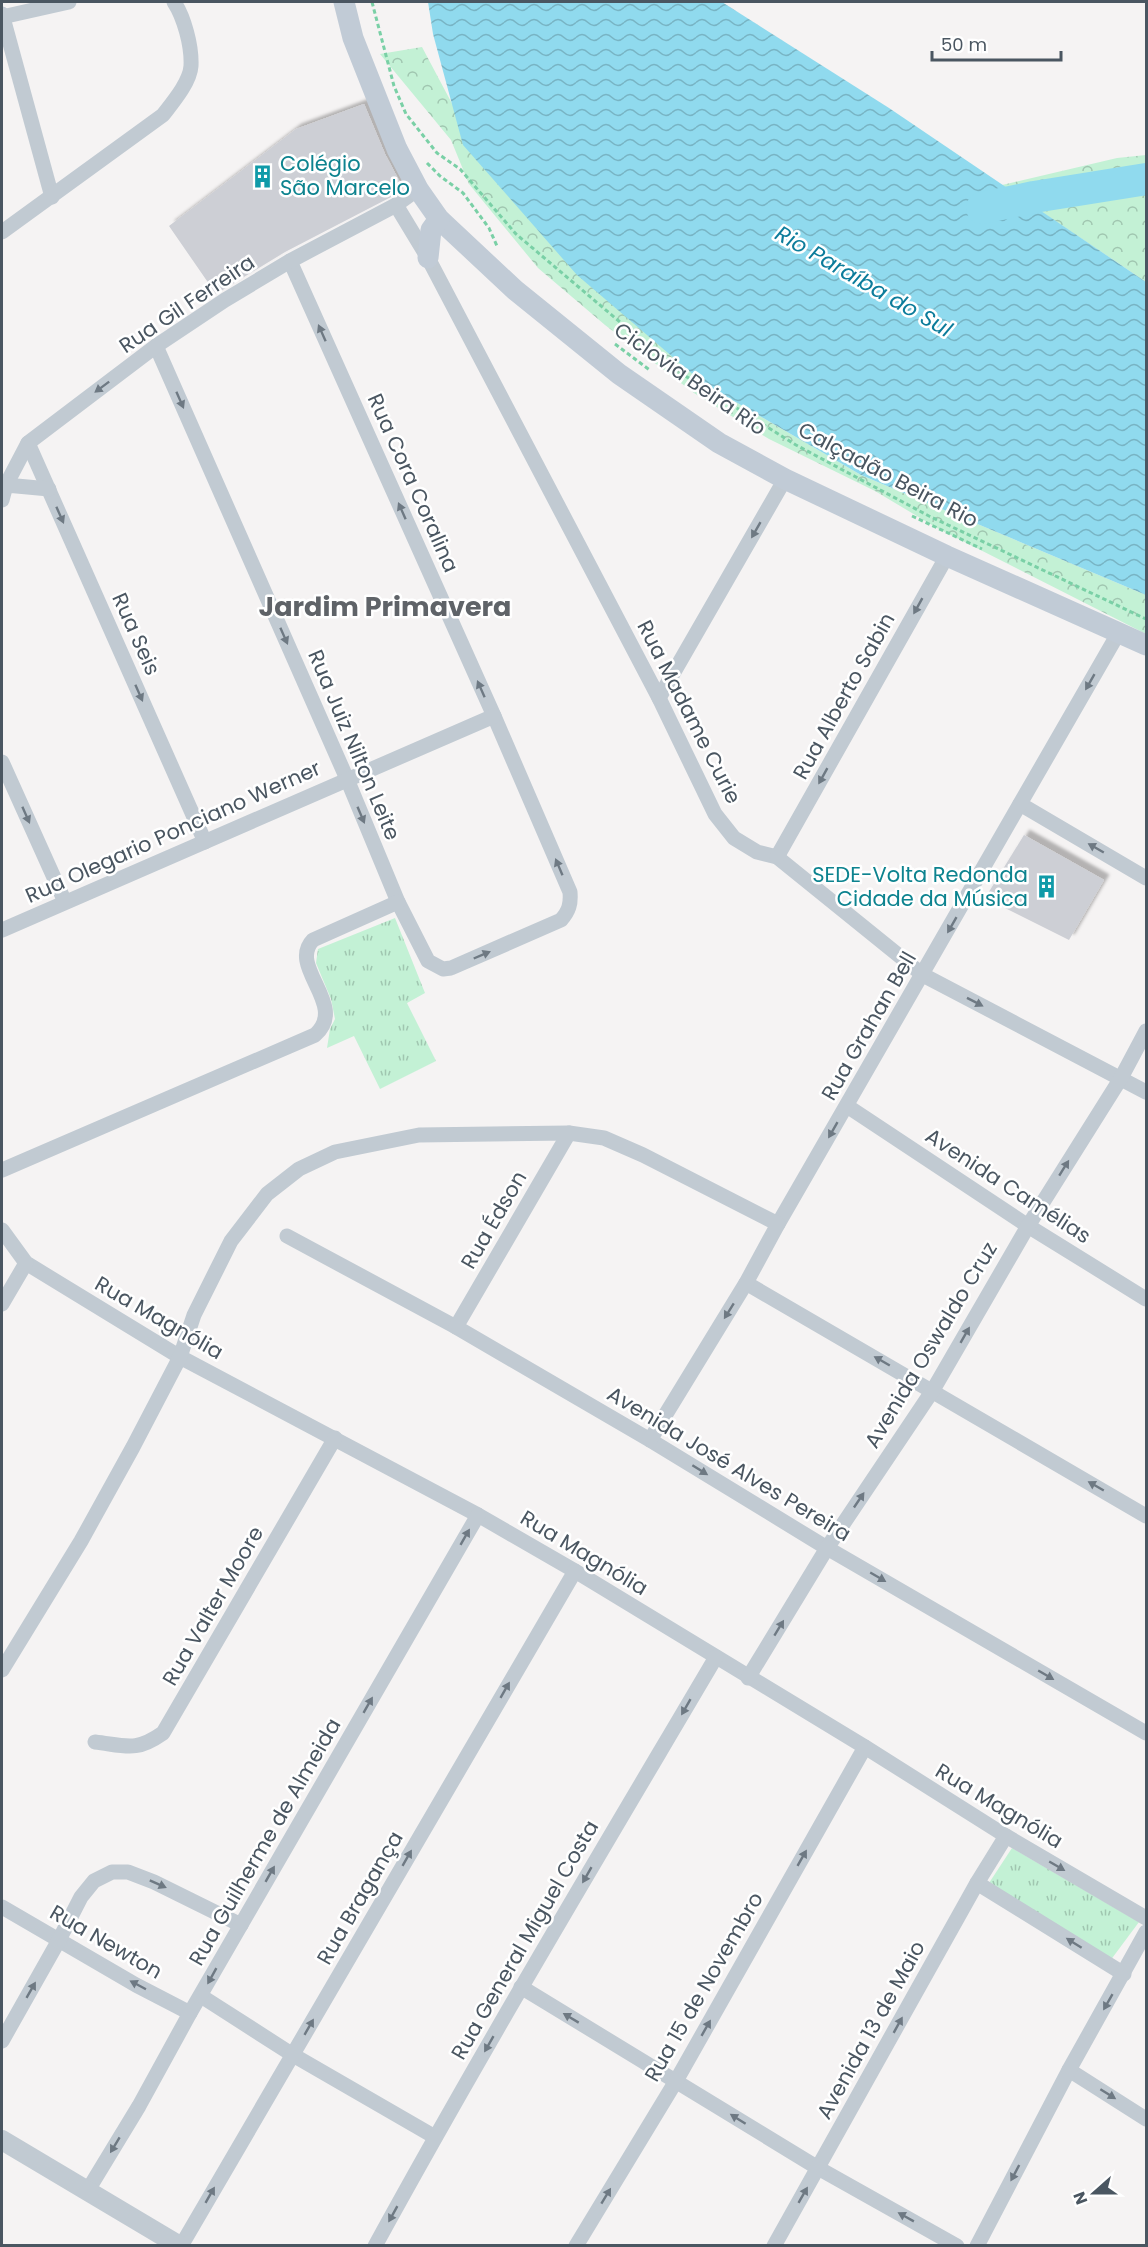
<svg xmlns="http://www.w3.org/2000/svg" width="1148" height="2247" font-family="Poppins,sans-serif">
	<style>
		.forest { fill: url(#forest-crowns) }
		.park { fill: url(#park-tufts) }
		.water { fill: url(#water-waves) }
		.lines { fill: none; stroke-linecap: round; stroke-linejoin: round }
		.river { stroke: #90daee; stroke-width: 32 }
		.building { fill: #cdcfd5; filter: url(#shadow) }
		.path { stroke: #7ad0a6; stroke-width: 3; stroke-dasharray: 4.5 3; stroke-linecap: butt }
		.minor { stroke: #c1cad2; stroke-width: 15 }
		.tertiary { stroke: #c1cad2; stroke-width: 20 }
		.secondary { stroke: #c1cbd6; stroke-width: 21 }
		.oneway { fill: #6e7983 }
		.labels { text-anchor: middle; stroke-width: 5; stroke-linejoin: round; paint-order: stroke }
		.culture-label { font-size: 21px; fill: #0d838f; stroke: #fff; text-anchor: start }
		.street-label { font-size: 21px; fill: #4a5661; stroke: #fff }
		.water-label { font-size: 22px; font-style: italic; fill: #0c7c9b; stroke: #fff }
		.district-label { font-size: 27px; font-weight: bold; fill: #5f6368; stroke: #fff }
	</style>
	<defs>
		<pattern id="forest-crowns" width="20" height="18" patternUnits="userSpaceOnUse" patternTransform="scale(1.5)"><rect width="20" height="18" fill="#c3f1d5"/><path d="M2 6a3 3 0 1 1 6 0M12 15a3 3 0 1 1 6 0" fill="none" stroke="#a0c6b0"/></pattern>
		<pattern id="park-tufts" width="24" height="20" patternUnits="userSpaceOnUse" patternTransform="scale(1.5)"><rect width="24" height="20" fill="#c3f1d5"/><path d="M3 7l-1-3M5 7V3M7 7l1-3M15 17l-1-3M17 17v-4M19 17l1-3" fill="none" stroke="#a0c6b0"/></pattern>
		<pattern id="water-waves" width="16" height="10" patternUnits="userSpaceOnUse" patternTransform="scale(1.5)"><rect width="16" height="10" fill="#90daee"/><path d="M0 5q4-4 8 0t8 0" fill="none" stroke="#78b4c4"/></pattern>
		<filter id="shadow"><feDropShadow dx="5.5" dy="-5.5" stdDeviation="1.5" flood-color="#0004"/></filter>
	</defs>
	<rect width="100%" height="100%" fill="#f5f3f3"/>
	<g class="forest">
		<path d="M422 47 466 130 703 383 861 475 1146 595V634L937 528 875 491 769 439 694 393 605 325 538 268 469 184 451 140 380 54Z"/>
		<path d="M1146 155V282L1002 185 1117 158Z"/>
	</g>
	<g class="park">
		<path d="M395 918 425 993 407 1003 436 1061 380 1089 354 1036 327 1048 330 1029 335 1019 331 999 316 963 318 949Z"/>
		<path d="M1012 1848 1139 1922 1110 1961 989 1883Z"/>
	</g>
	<path class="water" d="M428 2H722L889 108 1146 282V595L861 475 703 383 577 275 463 145 433 34Z"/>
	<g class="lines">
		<path class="river" d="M982 208 1034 197 1146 179"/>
	</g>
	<g class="building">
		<path d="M364 104 385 154 403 188 391 197 285 252 216 294 169 226 296 129Z"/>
		<path d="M1024 835 1104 880 1069 940 993 902 987 895Z"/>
	</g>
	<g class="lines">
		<g class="path">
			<path d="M372 2 394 86 406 114 437 153 460 169 516 234 679 372 796 445 929 516 1146 619"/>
			<path d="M427 163 440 176 463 193 489 228 497 246"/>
			<path d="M615 344 651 371"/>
			<path d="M912 516 982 549"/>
		</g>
		<g class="minor">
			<path d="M2 14 52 197"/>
			<path d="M2 17 69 2"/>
			<path d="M396 205 428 258 659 698 715 814 734 838 757 852 777 857 923 975 1146 1092"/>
			<path d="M2 232 163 115C173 102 190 82 191 66 192 46 184 17 174 2"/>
			<path d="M156 346 347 779 398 902 428 961 443 969 451 968 561 920C569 911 571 904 570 892L494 716 290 261"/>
			<path d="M28 443 205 842"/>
			<path d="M2 484 6 485 28 443 156 346 225 300 290 261 396 205 418 189"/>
			<path d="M2 500 6 485 49 489"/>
			<path d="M659 698 785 479"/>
			<path d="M2 762 65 902"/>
			<path d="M1020 804 1146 878"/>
			<path d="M777 857 947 556"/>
			<path d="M2 930 494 716"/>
			<path d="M847 1106 1028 1226 1146 1299"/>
			<path d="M2 1170 315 1035C349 1005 287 967 313 940L398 902"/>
			<path d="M2 1230 26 1263 180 1357 478 1515 575 1571 865 1747 1006 1836 1146 1918"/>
			<path d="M287 1236 456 1327 650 1440 827 1548 1146 1733"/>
			<path d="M746 1283 1146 1516"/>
			<path d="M2 1304 26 1263"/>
			<path d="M456 1327 569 1133"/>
			<path d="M650 1440 746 1283 778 1224 1119 632"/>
			<path d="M2 1670 81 1541 133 1447 180 1357 194 1315 231 1241 267 1194 299 1169 335 1152 419 1135 569 1133 604 1138 643 1155 778 1224"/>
			<path d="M748 1678 827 1548 933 1390 1028 1226 1121 1078 1146 1031"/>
			<path d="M95 1742C127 1746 136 1752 163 1733L335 1438"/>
			<path d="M977 1883 1124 1974"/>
			<path d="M2 1907 136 1985 190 2013"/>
			<path d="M521 1987 818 2168 957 2246"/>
			<path d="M201 1996 293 2055 435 2137"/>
			<path d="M2 2041 59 1940 81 1897 94 1881 112 1872H128L154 1882 241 1925"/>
			<path d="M1069 2070 1146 2119"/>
			<path d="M88 2190 139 2106 190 2013 478 1515"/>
			<path d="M181 2246 575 1571"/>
			<path d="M375 2246C484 2047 601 1852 716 1657"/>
			<path d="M576 2246 676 2081 865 1747"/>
			<path d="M774 2246 977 1883 1006 1836"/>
			<path d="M977 2246 1069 2070 1146 1932"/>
		</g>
		<path class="tertiary" d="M2 2140 180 2246"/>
		<g class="secondary">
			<path d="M344 2 353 38 397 149 418 189 439 219 515 290 619 374 719 443 785 479 947 556 1146 645"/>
			<path d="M428 258 431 230 439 219"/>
		</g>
	</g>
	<defs><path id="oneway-solid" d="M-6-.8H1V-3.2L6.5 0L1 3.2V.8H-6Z" transform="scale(1.5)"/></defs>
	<g class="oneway">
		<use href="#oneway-solid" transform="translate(322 333) rotate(-114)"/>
		<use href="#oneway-solid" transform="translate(102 387) rotate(143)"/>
		<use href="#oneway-solid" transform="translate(180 400) rotate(66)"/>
		<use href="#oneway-solid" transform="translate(402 511) rotate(-114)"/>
		<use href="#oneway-solid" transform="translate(60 515) rotate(66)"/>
		<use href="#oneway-solid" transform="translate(756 530) rotate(120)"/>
		<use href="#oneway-solid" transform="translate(918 606) rotate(119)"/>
		<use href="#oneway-solid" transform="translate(284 636) rotate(66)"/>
		<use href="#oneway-solid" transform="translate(1090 682) rotate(120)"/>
		<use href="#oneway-solid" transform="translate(481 689) rotate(-114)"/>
		<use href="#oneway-solid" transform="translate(139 693) rotate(66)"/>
		<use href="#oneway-solid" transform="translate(823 776) rotate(119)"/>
		<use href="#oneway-solid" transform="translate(26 815) rotate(66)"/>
		<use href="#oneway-solid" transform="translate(361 815) rotate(67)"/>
		<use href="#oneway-solid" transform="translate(1096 848) rotate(-150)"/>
		<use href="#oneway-solid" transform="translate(559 867) rotate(-113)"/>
		<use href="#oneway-solid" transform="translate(952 925) rotate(120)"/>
		<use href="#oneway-solid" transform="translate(482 955) rotate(-23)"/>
		<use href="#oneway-solid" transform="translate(975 1002) rotate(27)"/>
		<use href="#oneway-solid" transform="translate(833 1130) rotate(120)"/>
		<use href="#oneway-solid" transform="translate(1064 1168) rotate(-58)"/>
		<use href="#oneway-solid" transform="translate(729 1311) rotate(122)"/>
		<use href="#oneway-solid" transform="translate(965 1335) rotate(-60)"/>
		<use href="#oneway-solid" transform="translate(882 1361) rotate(-150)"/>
		<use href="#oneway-solid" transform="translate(700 1470) rotate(32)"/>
		<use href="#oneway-solid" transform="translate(1096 1486) rotate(-150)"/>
		<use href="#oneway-solid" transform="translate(859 1500) rotate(-56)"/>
		<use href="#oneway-solid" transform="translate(465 1537) rotate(-60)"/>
		<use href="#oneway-solid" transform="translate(878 1577) rotate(30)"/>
		<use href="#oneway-solid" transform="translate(779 1628) rotate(-59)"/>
		<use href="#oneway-solid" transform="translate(1046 1675) rotate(30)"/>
		<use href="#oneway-solid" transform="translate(505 1690) rotate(-60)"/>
		<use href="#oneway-solid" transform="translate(368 1705) rotate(-60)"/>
		<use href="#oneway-solid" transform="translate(686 1707) rotate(120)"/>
		<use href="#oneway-solid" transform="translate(407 1858) rotate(-60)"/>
		<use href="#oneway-solid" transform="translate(802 1858) rotate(-60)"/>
		<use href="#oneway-solid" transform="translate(1057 1866) rotate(30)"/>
		<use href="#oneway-solid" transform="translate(270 1874) rotate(-60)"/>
		<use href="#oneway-solid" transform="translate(587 1875) rotate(120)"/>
		<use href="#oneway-solid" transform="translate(158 1884) rotate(24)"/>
		<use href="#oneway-solid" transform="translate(1074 1943) rotate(-148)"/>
		<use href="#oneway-solid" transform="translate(212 1976) rotate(119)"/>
		<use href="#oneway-solid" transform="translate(138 1985) rotate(-152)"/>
		<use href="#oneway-solid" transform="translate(31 1990) rotate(-60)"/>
		<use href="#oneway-solid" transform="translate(1108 2002) rotate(120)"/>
		<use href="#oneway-solid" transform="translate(571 2018) rotate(-149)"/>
		<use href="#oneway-solid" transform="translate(898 2025) rotate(-61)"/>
		<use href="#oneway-solid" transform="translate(309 2027) rotate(-60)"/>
		<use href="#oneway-solid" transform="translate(706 2028) rotate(-60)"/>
		<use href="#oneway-solid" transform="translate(489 2044) rotate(120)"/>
		<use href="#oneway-solid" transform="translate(1108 2094) rotate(32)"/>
		<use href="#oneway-solid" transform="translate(738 2119) rotate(-148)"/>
		<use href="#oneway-solid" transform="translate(115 2145) rotate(121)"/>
		<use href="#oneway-solid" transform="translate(1015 2173) rotate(118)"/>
		<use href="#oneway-solid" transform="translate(210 2195) rotate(-60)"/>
		<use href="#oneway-solid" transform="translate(803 2195) rotate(-60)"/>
		<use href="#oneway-solid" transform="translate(606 2196) rotate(-59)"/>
		<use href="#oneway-solid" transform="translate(393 2214) rotate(119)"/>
		<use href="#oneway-solid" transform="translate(906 2217) rotate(-151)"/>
	</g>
	<defs>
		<symbol id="building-bare" viewBox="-9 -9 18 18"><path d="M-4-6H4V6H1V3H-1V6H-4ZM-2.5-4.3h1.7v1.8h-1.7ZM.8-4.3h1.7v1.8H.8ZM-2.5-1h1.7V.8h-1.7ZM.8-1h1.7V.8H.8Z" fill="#0f9aa8" stroke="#fff" stroke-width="2.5" paint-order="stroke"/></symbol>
	</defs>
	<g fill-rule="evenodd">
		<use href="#building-bare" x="246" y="160" width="33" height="33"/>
		<use href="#building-bare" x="1030" y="870" width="33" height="33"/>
	</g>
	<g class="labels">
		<g class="culture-label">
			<text x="280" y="171">Colégio<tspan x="280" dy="24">São Marcelo</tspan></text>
			<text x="1028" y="882" text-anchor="end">SEDE-Volta Redonda<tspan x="1028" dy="24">Cidade da Música</tspan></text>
		</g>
		<g class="street-label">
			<text transform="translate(187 304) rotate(-34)" y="7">Rua Gil Ferreira</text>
			<text transform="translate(690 379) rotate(35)" y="7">Ciclovia Beira Rio</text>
			<text transform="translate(888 475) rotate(28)" y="7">Calçadão Beira Rio</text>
			<text transform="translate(413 483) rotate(66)" y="7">Rua Cora Coralina</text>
			<text transform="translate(136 634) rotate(66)" y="7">Rua Seis</text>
			<text transform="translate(844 696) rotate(-61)" y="7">Rua Alberto Sabin</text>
			<text transform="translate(689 712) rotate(63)" y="7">Rua Madame Curie</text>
			<text transform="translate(354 745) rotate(67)" y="7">Rua Juiz Nilton Leite</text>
			<text transform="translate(173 832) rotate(-24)" y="7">Rua Olegario Ponciano Werner</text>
			<text transform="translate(869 1026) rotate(-60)" y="7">Rua Grahan Bell</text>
			<text transform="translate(1008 1186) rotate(33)" y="7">Avenida Camélias</text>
			<text transform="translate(494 1220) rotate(-60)" y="7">Rua Édson</text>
			<text transform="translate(159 1318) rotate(30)" y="7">Rua Magnólia</text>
			<text transform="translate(931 1345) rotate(-59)" y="7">Avenida Oswaldo Cruz</text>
			<text transform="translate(729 1464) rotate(31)" y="7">Avenida José Alves Pereira</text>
			<text transform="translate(584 1553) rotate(31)" y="7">Rua Magnólia</text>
			<text transform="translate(213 1606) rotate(-60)" y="7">Rua Valter Moore</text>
			<text transform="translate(999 1806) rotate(31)" y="7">Rua Magnólia</text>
			<text transform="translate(265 1842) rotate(-60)" y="7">Rua Guilherme de Almeida</text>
			<text transform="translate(360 1898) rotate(-60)" y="7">Rua Bragança</text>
			<text transform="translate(525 1940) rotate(-60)" y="7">Rua General Miguel Costa</text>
			<text transform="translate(106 1942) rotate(30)" y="7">Rua Newton</text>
			<text transform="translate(704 1987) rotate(-60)" y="7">Rua 15 de Novembro</text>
			<text transform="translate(871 2030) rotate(-61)" y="7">Avenida 13 de Maio</text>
		</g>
		<g class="water-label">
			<text transform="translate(864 281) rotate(30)" y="8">Rio Paraíba do Sul</text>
		</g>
		<g class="district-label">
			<text x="385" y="616">Jardim Primavera</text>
		</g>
	</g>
	<rect width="1148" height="2247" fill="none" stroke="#4a5661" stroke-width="6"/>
	<g transform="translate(1094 2193) rotate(249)" stroke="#ffffff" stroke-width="4.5" paint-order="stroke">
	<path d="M0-4.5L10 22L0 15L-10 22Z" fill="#4a5661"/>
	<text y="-9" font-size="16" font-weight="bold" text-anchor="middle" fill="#4a5661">N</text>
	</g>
	<path d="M932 51v9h129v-9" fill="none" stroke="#4a5661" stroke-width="3"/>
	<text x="941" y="51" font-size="18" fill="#4a5661" stroke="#ffffff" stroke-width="4.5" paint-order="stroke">50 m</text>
</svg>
